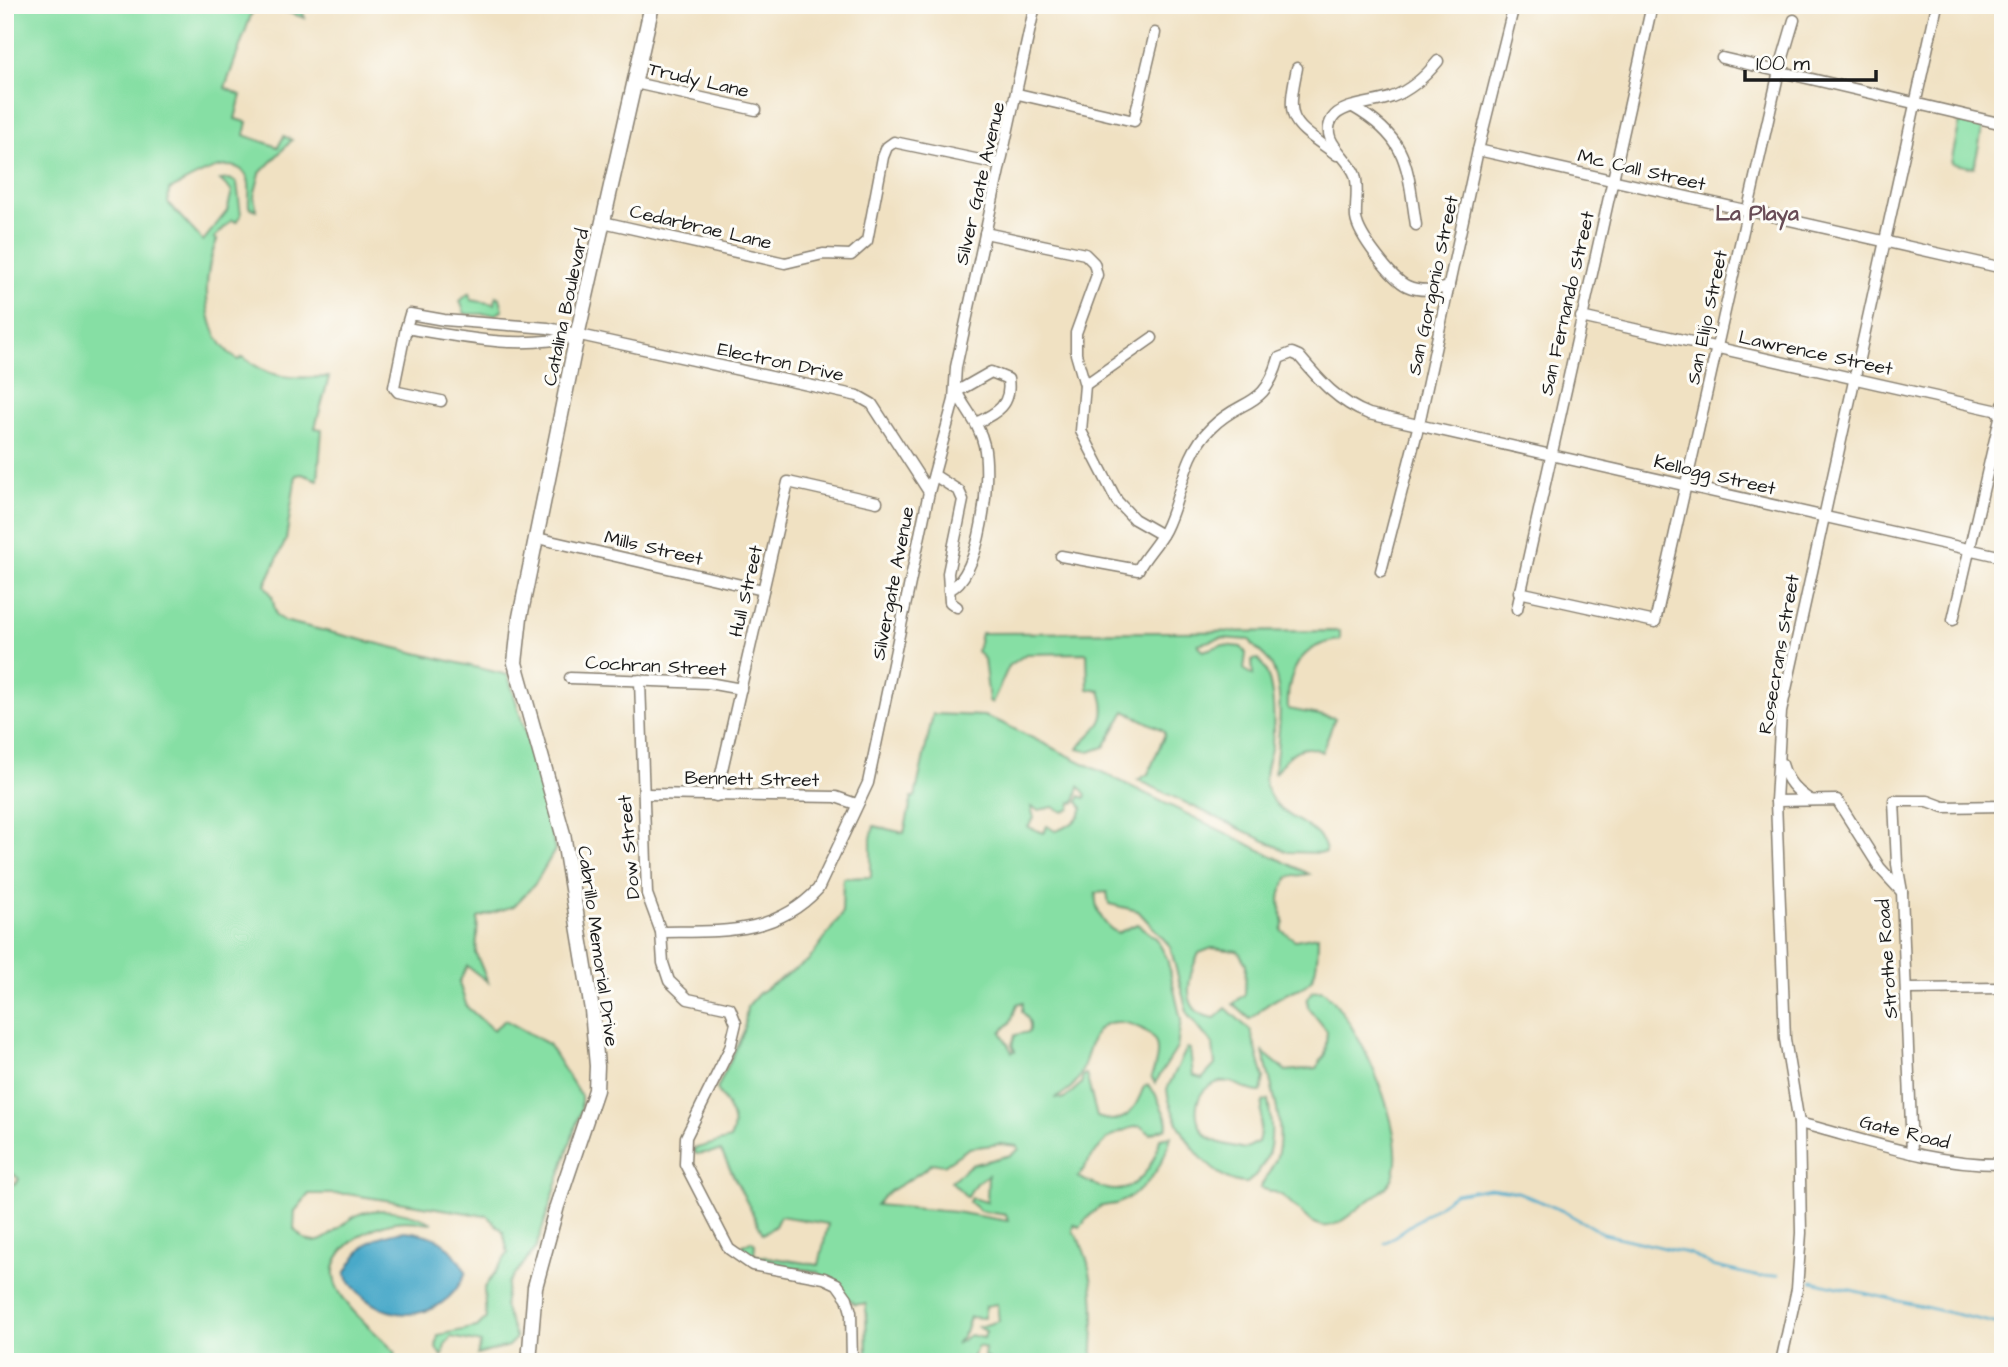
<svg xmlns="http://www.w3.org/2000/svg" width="2008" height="1367" font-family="'Architects Daughter',sans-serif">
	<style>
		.green { fill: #86dfa4; stroke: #517e60; stroke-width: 2; fill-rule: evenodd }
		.water { fill: #4aa9c9; stroke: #336272; stroke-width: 2 }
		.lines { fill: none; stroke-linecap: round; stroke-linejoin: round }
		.stream { stroke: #4aa9c9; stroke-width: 2.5 }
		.minor-casing { stroke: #867e6f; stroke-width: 13 }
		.major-casing { stroke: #867e6f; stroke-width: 17 }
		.minor { stroke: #fff; stroke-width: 10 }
		.major { stroke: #fff; stroke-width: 14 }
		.labels { text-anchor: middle; stroke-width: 6; stroke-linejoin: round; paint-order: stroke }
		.street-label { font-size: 19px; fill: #1c1c1c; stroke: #fdfcf7 }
		.neighbourhood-label { font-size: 21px; font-weight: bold; fill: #684c56; stroke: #fdfcf7 }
	</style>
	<rect width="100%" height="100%" fill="#fdfcf7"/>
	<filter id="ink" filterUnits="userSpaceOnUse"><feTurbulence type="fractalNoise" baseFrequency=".0143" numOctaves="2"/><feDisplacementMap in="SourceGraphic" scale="14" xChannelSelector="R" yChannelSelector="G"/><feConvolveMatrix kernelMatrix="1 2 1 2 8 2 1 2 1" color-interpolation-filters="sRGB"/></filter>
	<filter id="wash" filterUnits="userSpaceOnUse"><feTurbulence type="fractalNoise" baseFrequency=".00686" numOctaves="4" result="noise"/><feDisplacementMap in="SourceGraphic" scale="28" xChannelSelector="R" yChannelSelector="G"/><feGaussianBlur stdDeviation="1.57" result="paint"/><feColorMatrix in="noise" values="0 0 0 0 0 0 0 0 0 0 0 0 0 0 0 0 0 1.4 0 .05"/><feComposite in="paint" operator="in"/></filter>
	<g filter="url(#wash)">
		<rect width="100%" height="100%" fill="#f0e1c2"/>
		<g class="green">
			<path d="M5 5H300L305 18 270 6 254 7 225 88 241 95 235 119 247 122 244 135 278 147 284 136 292 140 260 173 254 196 256 210 249 207C248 198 251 188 248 179 235 147 186 183 169 190L168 203 203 241 227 211 232 191 220 180 230 179 237 183 241 215 236 222 232 220 214 238 217 240C202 277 200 335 238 360L243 357C273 381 293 378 329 377L315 428 322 429 318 480 302 474 296 475 286 540 265 585 272 596 276 615 284 621 508 675 542 787 555 850 535 884 514 906 478 918 476 954 488 982 467 966 459 983 467 1007 493 1030 505 1020 548 1044 581 1096V1110L536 1248 508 1283 504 1306 516 1338 508 1346 477 1355 481 1343 451 1337 445 1345 442 1357 436 1348 438 1335 477 1327 486 1318 484 1289 508 1253 503 1231 487 1216 347 1194H309L295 1211 294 1229C320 1262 337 1221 362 1213 383 1206 413 1213 432 1223 420 1222 406 1220 395 1222 366 1227 320 1254 338 1289 351 1315 377 1332 396 1353L392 1362H5V1180L15 1184 19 1179 5 1167Z"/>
			<path d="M1960 121 1983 126 1974 168 1951 163Z"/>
			<path d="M469 293 471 300 495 304 496 296 500 298 503 309 497 314H465L460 301Z"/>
			<path d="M1340 631V640C1301 644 1286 672 1288 709L1335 718 1322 752C1300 740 1286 757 1274 774 1278 745 1287 685 1268 660 1261 651 1255 650 1250 640L1221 638 1198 644 1203 651 1222 645 1241 647 1246 653 1244 670 1253 675 1252 660 1258 659C1275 676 1275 720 1272 744 1270 756 1264 769 1265 781 1270 821 1324 821 1326 853L1288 852 1138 780 1148 774 1165 734 1163 730 1125 711 1104 747 1090 752 1078 749C1089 729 1113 728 1100 691L1088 689 1087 653 1026 654 1009 666 992 703 989 701 984 659 977 651 981 633Z"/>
			<path d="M933 714 984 716 1000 722 1309 874 1289 877C1277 893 1279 904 1284 923L1281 930 1295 940 1318 936C1318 1002 1304 976 1263 1008 1258 1012 1256 1016 1250 1019L1233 1004 1245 994 1246 964 1238 951 1212 948 1199 953C1188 976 1178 1014 1215 1018L1226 1008 1251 1031 1264 1078 1261 1092C1246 1093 1236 1079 1220 1082 1195 1087 1190 1116 1205 1134 1214 1144 1233 1146 1245 1149L1258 1142C1262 1128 1260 1116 1263 1102L1268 1100C1273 1134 1276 1159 1247 1183 1209 1184 1170 1122 1167 1089L1187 1048 1190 1049 1193 1075 1202 1079 1215 1065 1213 1045 1188 1015 1170 946 1138 911 1109 904 1107 892 1096 893C1094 907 1103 927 1118 933L1137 924 1156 938 1167 958 1181 1020 1177 1048 1155 1083 1151 1077C1155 1068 1160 1051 1155 1041 1151 1033 1141 1028 1133 1025 1089 1011 1092 1049 1080 1076 1075 1086 1065 1093 1056 1098L1064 1099 1081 1084 1083 1075 1086 1074 1097 1117C1125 1127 1135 1111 1144 1086L1148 1085 1155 1093 1168 1122 1166 1128 1151 1134 1140 1126C1105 1132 1097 1150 1078 1177 1105 1190 1123 1200 1145 1173 1153 1162 1158 1152 1160 1138L1171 1136C1164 1165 1146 1193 1116 1204 1111 1205 1105 1205 1100 1207 1093 1210 1086 1221 1080 1227L1074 1224 1073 1231C1098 1263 1095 1322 1092 1362H987L989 1359 984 1357 985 1348 978 1346 971 1360 965 1358 963 1362H867L866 1304H854L818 1272 756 1260 742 1251 743 1245 751 1241 755 1244 754 1255 819 1265 828 1224 780 1216 775 1226 763 1234 721 1151 696 1154 693 1149 730 1139C740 1120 727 1107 717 1089L744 1031 747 1007 759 993 809 960 842 914 843 878 871 877V838L874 826 904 833 912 797H915ZM1079 786 1086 795 1085 798 1080 796 1078 802 1083 808C1077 822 1070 826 1055 831L1047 826 1044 833 1028 827 1034 818 1031 807 1039 810 1053 807 1063 812 1070 809 1071 802 1075 803ZM1023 1002 1022 1012C1028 1016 1032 1025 1029 1032L1015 1035 1012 1045 1015 1051 1012 1052 1001 1032 1011 1022 1017 1004ZM1000 1144 1017 1146 1019 1149 1011 1155 971 1165 951 1181 967 1197 976 1183 988 1175 987 1202 971 1198 969 1202 980 1211 1006 1215 1008 1221 955 1212 876 1205C893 1183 913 1182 932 1163L944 1165 969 1148ZM997 1304 999 1321 978 1327 986 1331 984 1338 970 1335 956 1344 965 1332 970 1317 984 1318 986 1306Z"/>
			<path d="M1322 990C1356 1015 1412 1138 1392 1179 1386 1191 1370 1199 1360 1207 1350 1215 1336 1228 1323 1226 1308 1224 1296 1206 1284 1197 1278 1192 1268 1190 1260 1188 1265 1178 1272 1169 1276 1159 1287 1127 1270 1084 1263 1052L1286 1071 1316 1068 1325 1055 1327 1031 1308 1007 1307 1000 1313 991Z"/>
		</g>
		<path class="water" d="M405 1231C439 1235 449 1242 466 1272 442 1329 373 1326 345 1274 360 1245 373 1235 405 1231Z"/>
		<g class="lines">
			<g class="stream">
				<path d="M1385 1243 1455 1194 1490 1188 1518 1192 1563 1211 1604 1234 1691 1254 1712 1266 1760 1277 1778 1275"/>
				<path d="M1812 1281 2003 1325"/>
			</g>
		</g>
	</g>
	<g filter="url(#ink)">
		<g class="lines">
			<defs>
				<g id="minor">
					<path d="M1722 58 2003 124"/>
					<path d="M1438 61C1425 77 1411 90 1392 97 1375 104 1342 103 1332 119 1319 141 1348 156 1355 175 1359 188 1355 205 1356 218 1358 235 1392 279 1407 286 1420 292 1436 290 1449 287"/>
					<path d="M1297 68C1285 124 1292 122 1337 155"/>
					<path d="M635 83 756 110"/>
					<path d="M1018 94 1134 121 1155 33"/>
					<path d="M1353 107C1409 139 1407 166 1416 225"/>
					<path d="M1478 150 2003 268"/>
					<path d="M603 222 785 263 823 254 851 255 867 241 883 157 887 147 894 142 999 164"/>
					<path d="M985 233 1085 254 1094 263 1097 275 1076 333V354L1085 385 1081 431 1117 501 1134 519 1162 535"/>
					<path d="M1581 317 2003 412"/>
					<path d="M406 328 410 314 444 320 548 328 858 396 872 404 929 492"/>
					<path d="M1085 385 1152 338"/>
					<path d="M956 392 991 372 1008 379C1012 405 997 413 976 423"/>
					<path d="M441 401 398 392 394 387 406 328C461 337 520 350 575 336"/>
					<path d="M934 475 959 491 963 500 948 573 950 602 957 607"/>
					<path d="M537 538 763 590"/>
					<path d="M1061 556 1138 570C1145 556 1158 544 1165 530 1182 497 1182 456 1211 428 1243 396 1264 411 1279 358L1292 353 1299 356C1320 381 1338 402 1369 414L2003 557"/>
					<path d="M1381 571 1419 424 1478 150 1514 5"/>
					<path d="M949 590C982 575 991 477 984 445 979 422 963 408 955 388"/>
					<path d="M1519 592 1655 622 1779 71 1794 20"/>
					<path d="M1517 609 1652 5"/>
					<path d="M1953 620 2003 405"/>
					<path d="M570 678 708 683 741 689"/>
					<path d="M640 680 647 894 661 932 663 963 669 981 688 999 730 1008 736 1023 730 1048 686 1137 685 1164 729 1249 752 1265 824 1278 837 1284 847 1298 851 1312 852 1362"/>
					<path d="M1782 764C1787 781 1795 790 1810 800"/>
					<path d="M646 794 836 797 856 804"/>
					<path d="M716 796 788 482 877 502"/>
					<path d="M1776 801 1837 800 1880 868 1902 892 1912 1153"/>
					<path d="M1902 892 1897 864 1894 801H1928L1944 807 2003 806"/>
					<path d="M661 932C719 931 775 936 818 889L868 783 929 492 954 400 956 367 1035 5"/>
					<path d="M1908 989 2003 988"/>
					<path d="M1799 1123C1866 1140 1933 1165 2003 1164"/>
					<path d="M1781 1362 1797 1289 1801 1233 1799 1123 1785 1039 1776 801 1781 712 1937 5"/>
				</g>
				<path id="major" d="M529 1362 535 1287 557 1206 596 1090 597 1066 592 1010 563 834 515 663 520 617 577 336 652 5"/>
			</defs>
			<use href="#minor" class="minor-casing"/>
			<use href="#major" class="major-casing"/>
			<use href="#minor" class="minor"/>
			<use href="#major" class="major"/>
		</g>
	</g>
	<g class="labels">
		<g class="street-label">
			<text transform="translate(699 79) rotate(13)" y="7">Trudy Lane</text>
			<text transform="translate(1642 169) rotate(13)" y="7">Mc Call Street</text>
			<text transform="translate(979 183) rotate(-77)" y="7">Silver Gate Avenue</text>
			<text transform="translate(701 226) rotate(13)" y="7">Cedarbrae Lane</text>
			<text transform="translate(1432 285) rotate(-78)" y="7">San Gorgonio Street</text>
			<text transform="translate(1566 303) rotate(-77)" y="7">San Fernando Street</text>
			<text transform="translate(565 307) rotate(-78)" y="7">Catalina Boulevard</text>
			<text transform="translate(1706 317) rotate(-78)" y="7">San Elijo Street</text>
			<text transform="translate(1816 352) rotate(12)" y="7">Lawrence Street</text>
			<text transform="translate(781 361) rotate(12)" y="7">Electron Drive</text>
			<text transform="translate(1715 474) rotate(13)" y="7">Kellogg Street</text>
			<text transform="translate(654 547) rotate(13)" y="7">Mills Street</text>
			<text transform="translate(892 583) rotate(-79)" y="7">Silvergate Avenue</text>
			<text transform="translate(745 591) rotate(-77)" y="7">Hull Street</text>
			<text transform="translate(1778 654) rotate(-80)" y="7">Rosecrans Street</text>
			<text transform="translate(656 665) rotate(3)" y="7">Cochran Street</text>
			<text transform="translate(752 778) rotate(1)" y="7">Bennett Street</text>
			<text transform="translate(628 847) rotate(-95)" y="7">Dow Street</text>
			<text transform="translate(599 946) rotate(82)" y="7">Cabrillo Memorial Drive</text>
			<text transform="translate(1886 959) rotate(-94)" y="7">Strothe Road</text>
			<text transform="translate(1905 1131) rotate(14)" y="7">Gate Road</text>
		</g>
		<g class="neighbourhood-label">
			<text x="1757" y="220">La Playa</text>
		</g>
	</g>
	<rect width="2008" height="1367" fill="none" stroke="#fdfcf7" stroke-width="28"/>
	<path d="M1745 70v10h131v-10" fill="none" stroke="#1c1c1c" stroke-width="3.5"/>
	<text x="1756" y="70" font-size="21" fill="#1c1c1c" stroke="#fdfcf7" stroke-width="5" paint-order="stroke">100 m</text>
</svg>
